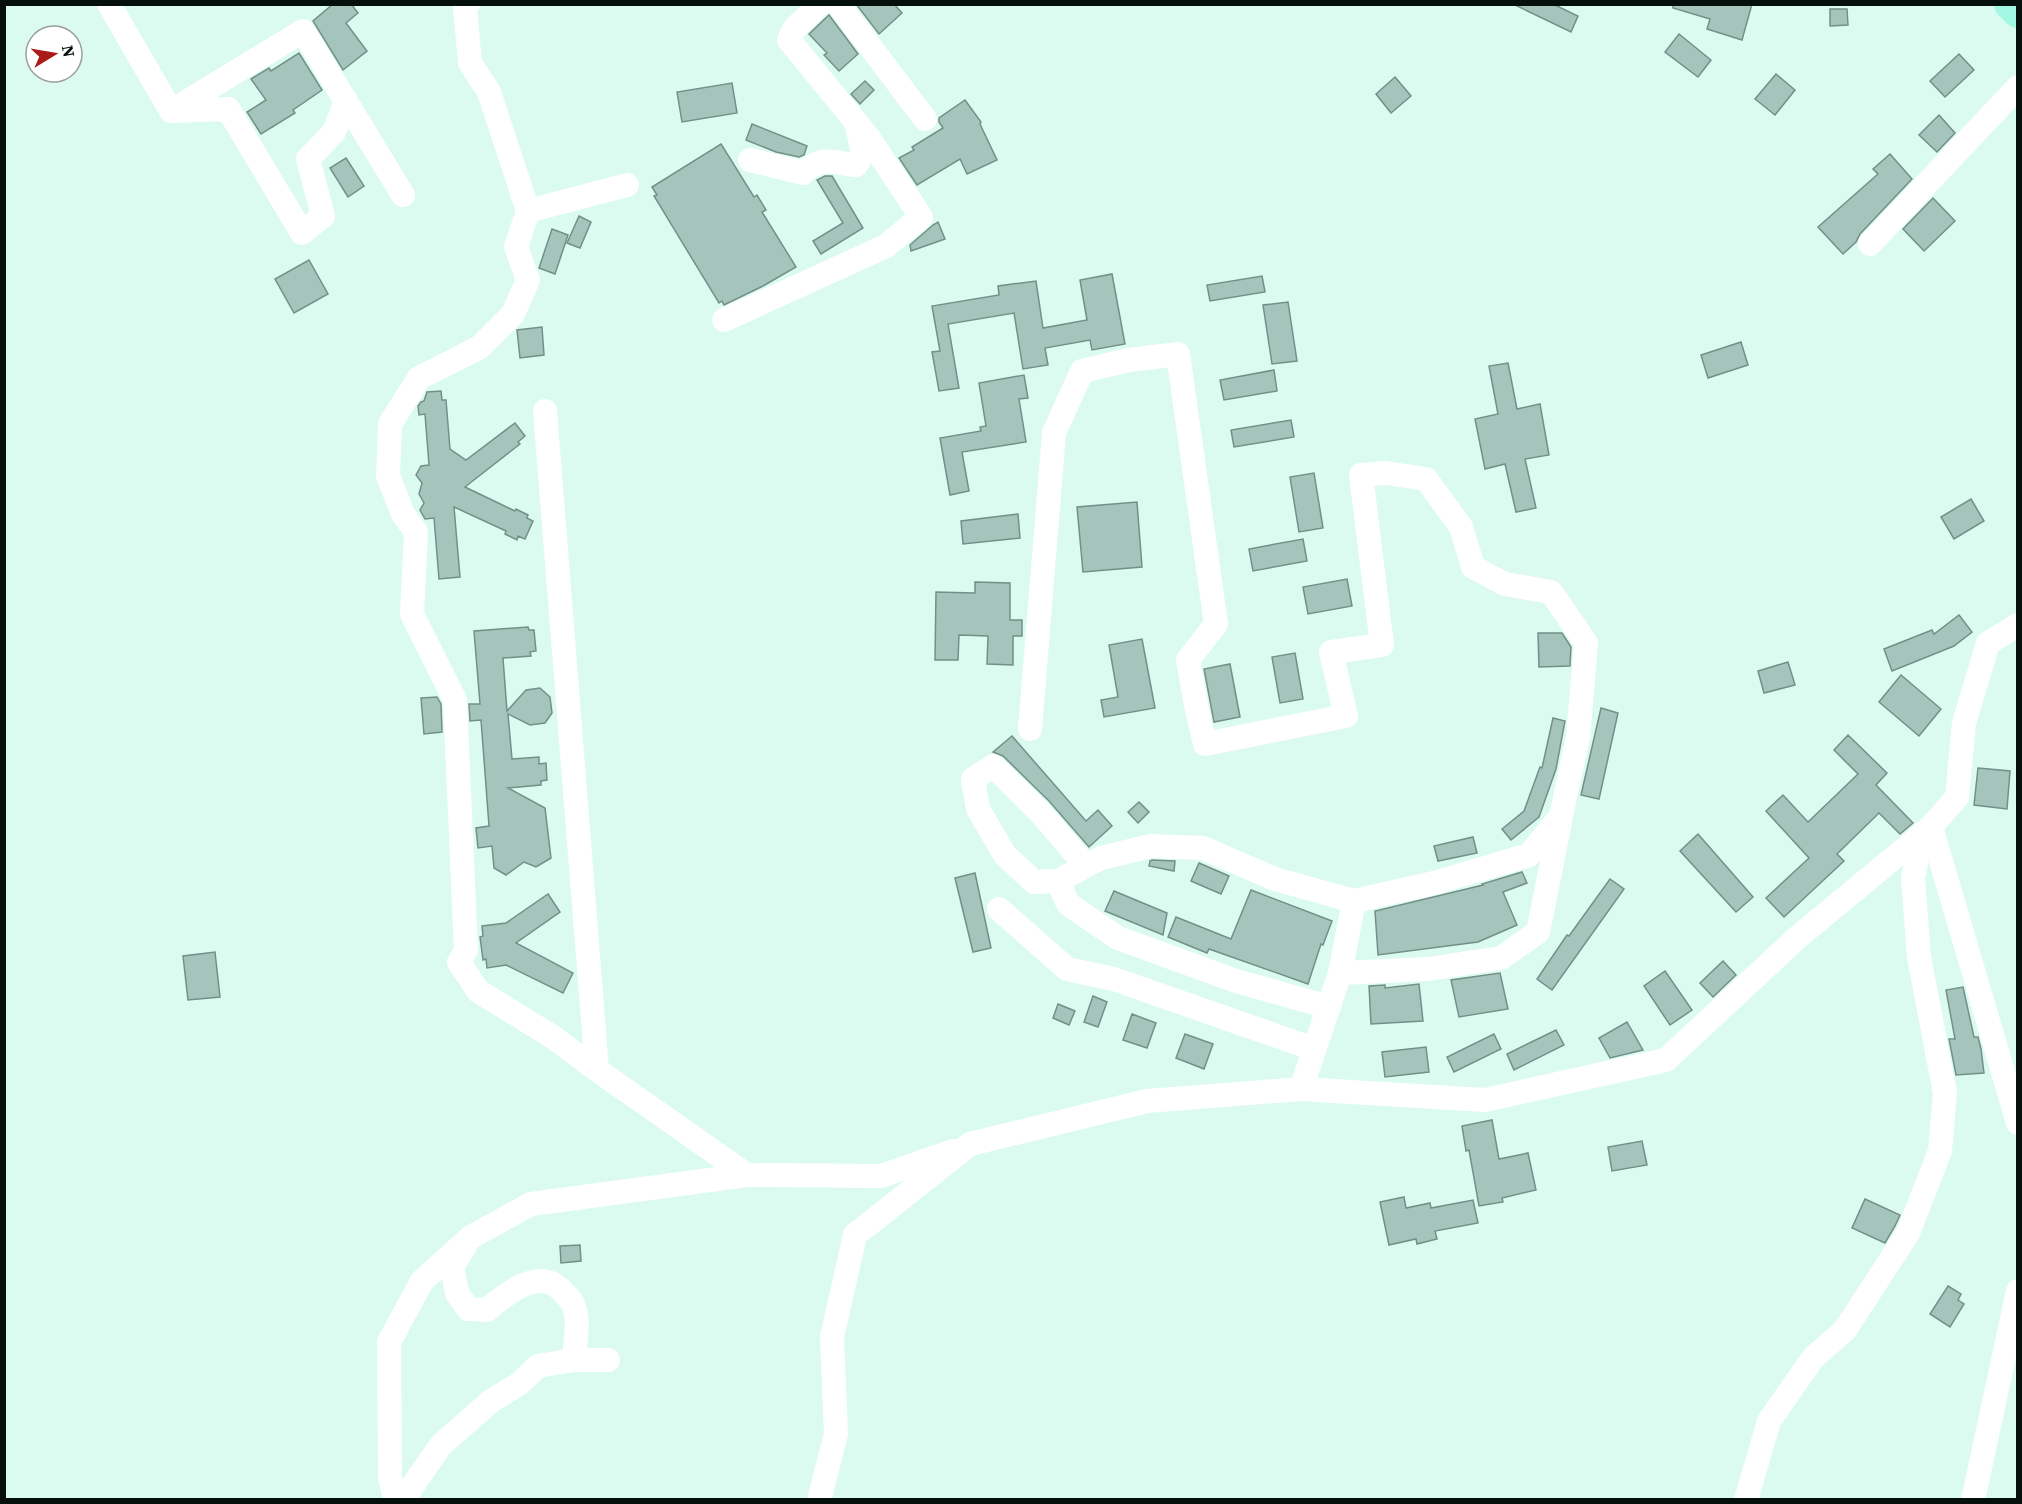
<svg xmlns="http://www.w3.org/2000/svg" width="2022" height="1504" font-family="'Source Serif 4',serif">
	<style>
		.building { fill: #a5c4bb; stroke: #739087; stroke-width: 1.5 }
		.lines { fill: none; stroke-linecap: round; stroke-linejoin: round }
		.minor { stroke: #fff; stroke-width: 24 }
		.major { stroke: #a2f8e3; stroke-width: 32 }
	</style>
	<rect width="100%" height="100%" fill="#dbfbf1"/>
	<g class="building">
		<path d="M333 4H351L358 13 346 23 367 51 343 70 313 21Z"/>
		<path d="M856 4H894L902 13 879 34Z"/>
		<path d="M1513 4H1553L1578 16 1571 32Z"/>
		<path d="M1673 4H1752L1742 40 1707 29 1710 19 1673 8Z"/>
		<path d="M1830 9H1847L1848 25 1830 26Z"/>
		<path d="M829 15 858 54 839 71 824 55 827 53 809 34Z"/>
		<path d="M1679 34 1711 60 1698 77 1665 52Z"/>
		<path d="M299 53 322 90 293 110 295 113 261 134 247 112 266 100 251 79 269 68 271 71Z"/>
		<path d="M1959 54 1974 70 1945 97 1930 81Z"/>
		<path d="M1776 74 1795 90 1775 115 1755 99Z"/>
		<path d="M1395 77 1411 96 1391 113 1376 94Z"/>
		<path d="M865 81 874 90 860 104 851 94Z"/>
		<path d="M732 83 737 113 682 122 677 92Z"/>
		<path d="M965 100 981 122 980 124 997 160 967 174 960 159 917 185 899 158 914 150 912 147 943 128 939 122V118Z"/>
		<path d="M1939 115 1955 133 1937 152 1919 135Z"/>
		<path d="M752 124 807 146 804 155 799 157 776 152 746 140Z"/>
		<path d="M721 144 754 197 757 195 766 210 762 212 796 267 763 286 724 305 722 301 719 303 654 196 657 195 652 187Z"/>
		<path d="M1890 154 1912 179 1860 234 1856 242 1843 254 1818 227 1878 174 1873 169Z"/>
		<path d="M346 158 364 186 348 197 330 168Z"/>
		<path d="M832 176 863 228 821 254 813 241 843 223 817 180 825 176Z"/>
		<path d="M1933 198 1955 221 1924 251 1903 229Z"/>
		<path d="M579 216 591 222 580 248 567 243Z"/>
		<path d="M938 222 945 239 911 251 910 245 933 225Z"/>
		<path d="M552 229 568 235 555 274 539 268Z"/>
		<path d="M309 260 328 294 294 313 275 279Z"/>
		<path d="M1112 274 1125 344 1092 350 1090 340 1045 348 1048 365 1023 369 1014 313 948 324 959 388 939 391 932 352 940 351 932 306 999 295 998 286 1036 281 1043 328 1087 320 1080 280Z"/>
		<path d="M1262 276 1265 292 1210 301 1207 285Z"/>
		<path d="M1288 302 1297 361 1272 364 1263 305Z"/>
		<path d="M542 327 544 355 520 358 517 330Z"/>
		<path d="M1741 342 1748 365 1708 378 1701 355Z"/>
		<path d="M1508 363 1517 409 1540 404 1549 455 1525 459 1536 508 1516 512 1505 464 1485 469 1475 419 1498 414 1489 366Z"/>
		<path d="M1274 370 1277 391 1224 400 1220 380Z"/>
		<path d="M1024 375 1028 398 1019 399 1026 442 962 452 969 491 950 495 940 438 981 431 980 427 986 426 979 383Z"/>
		<path d="M441 391 442 400H446L450 449 466 460 515 423 525 436 518 442 520 444 465 487 515 511 516 509 528 515 527 518 533 521 525 539 518 536 517 540 505 534 506 531 454 507 460 577 439 579 434 518 425 519 420 510 424 503 419 494 422 483 416 475 421 466 429 465 425 414 419 415 418 406 421 402 424 401 427 392Z"/>
		<path d="M1291 420 1294 437 1234 447 1231 430Z"/>
		<path d="M1314 473 1323 528 1299 532 1290 477Z"/>
		<path d="M1971 499 1984 521 1954 539 1941 517Z"/>
		<path d="M1137 502 1142 567 1083 572 1077 507Z"/>
		<path d="M1018 514 1020 538 963 544 961 521Z"/>
		<path d="M1303 539 1307 561 1253 571 1249 549Z"/>
		<path d="M1347 579 1352 606 1308 614 1303 587Z"/>
		<path d="M975 582 1010 583V620H1022V636H1013V665L987 664 988 636 959 635 958 660H935L936 592 975 593Z"/>
		<path d="M1959 615 1972 632 1954 646 1892 671 1884 649 1932 630 1934 634Z"/>
		<path d="M528 627 529 630H534L536 651 530 652 531 656 503 658 507 711 526 690 540 688 550 697 552 713 545 723 530 725 508 714 512 759 539 757V764L546 763 547 780 541 781V785L508 788 545 808 551 858 536 867 524 862 506 875 494 868 492 846 478 848 476 828 489 826 481 720 470 721 469 704H480L474 631Z"/>
		<path d="M1538 633H1562L1571 647 1570 666 1539 667Z"/>
		<path d="M1142 639 1155 708 1104 717 1101 700 1118 697 1109 645Z"/>
		<path d="M1295 653 1303 699 1280 703 1272 657Z"/>
		<path d="M1788 662 1795 685 1764 693 1758 671Z"/>
		<path d="M1230 664 1240 717 1214 722 1204 669Z"/>
		<path d="M1901 675 1941 709 1919 736 1879 702Z"/>
		<path d="M437 697 441 704 442 732 424 734 421 698Z"/>
		<path d="M1601 708 1618 713 1599 799 1581 795Z"/>
		<path d="M1553 718 1565 721 1556 769 1539 817 1511 840 1502 829 1524 811 1540 767 1542 768Z"/>
		<path d="M1848 735 1887 773 1876 785 1913 823 1900 834 1879 813 1837 854 1844 861 1784 917 1766 898 1809 858 1766 811 1783 795 1808 822 1858 774 1834 750Z"/>
		<path d="M1012 736 1086 821 1098 810 1112 826 1089 847 1049 801 1003 756 993 752Z"/>
		<path d="M1978 768 2010 771 2007 809 1974 805Z"/>
		<path d="M1139 802 1149 812 1138 823 1128 812Z"/>
		<path d="M1698 834 1753 897 1736 912 1680 851Z"/>
		<path d="M1473 837 1477 853 1438 861 1434 846Z"/>
		<path d="M1152 860 1175 861 1174 871 1149 866 1150 861Z"/>
		<path d="M1199 863 1229 876 1221 894 1191 881Z"/>
		<path d="M1522 872 1527 883 1503 892 1517 925 1478 942 1378 955 1375 911 1483 885 1482 884Z"/>
		<path d="M975 873 991 948 973 952 955 878Z"/>
		<path d="M1610 879 1624 889 1552 990 1537 979 1567 935 1569 936Z"/>
		<path d="M1251 890 1332 921 1323 945 1321 944 1308 984 1209 949 1207 953 1168 937 1176 917 1231 939Z"/>
		<path d="M1114 891 1167 913 1163 935 1105 911Z"/>
		<path d="M548 894 560 912 516 943 573 973 563 993 506 965 487 968 486 959 483 960 480 937 483 936 482 926 506 923Z"/>
		<path d="M215 952 220 997 188 1000 183 956Z"/>
		<path d="M1723 961 1736 975 1713 997 1700 983Z"/>
		<path d="M1665 971 1692 1010 1670 1025 1644 986Z"/>
		<path d="M1500 973 1508 1009 1459 1017 1451 980Z"/>
		<path d="M1419 984 1423 1021 1371 1024 1369 986 1385 985V988Z"/>
		<path d="M1963 987 1974 1037H1978L1981 1049 1984 1073 1956 1075 1949 1039H1955L1946 990Z"/>
		<path d="M1093 996 1107 1002 1098 1027 1084 1022Z"/>
		<path d="M1058 1004 1075 1011 1069 1025 1053 1018Z"/>
		<path d="M1132 1014 1156 1023 1147 1048 1123 1040Z"/>
		<path d="M1627 1022 1643 1050 1610 1058 1599 1038Z"/>
		<path d="M1556 1030 1564 1045 1514 1070 1507 1054Z"/>
		<path d="M1185 1034 1213 1044 1204 1069 1176 1058Z"/>
		<path d="M1494 1034 1501 1049 1454 1072 1447 1057Z"/>
		<path d="M1426 1047 1429 1072 1385 1077 1382 1052Z"/>
		<path d="M1492 1120 1499 1159 1528 1153 1536 1190 1502 1198 1503 1202 1479 1206 1469 1150 1466 1151 1462 1126Z"/>
		<path d="M1642 1141 1647 1165 1612 1171 1608 1147Z"/>
		<path d="M1404 1197 1406 1208 1430 1203 1431 1208 1473 1200 1478 1223 1435 1231 1437 1239 1417 1244 1416 1239 1389 1245 1380 1202Z"/>
		<path d="M1865 1199 1900 1215 1895 1226 1885 1243 1852 1228Z"/>
		<path d="M580 1245 581 1261 561 1263 560 1246Z"/>
		<path d="M1948 1286 1961 1294 1958 1300 1964 1304 1950 1327 1930 1314Z"/>
	</g>
	<g class="lines">
		<g class="minor">
			<path d="M109 4 171 111 228 109 302 233 323 216 308 159 334 132 346 101"/>
			<path d="M468 4 465 7 470 63 489 92 528 211"/>
			<path d="M838 4 925 119"/>
			<path d="M173 110 303 31 403 195"/>
			<path d="M750 160 803 173C822 155 833 163 856 165L863 153 857 126"/>
			<path d="M627 185 528 211 516 247 528 280 513 314 480 347 419 378 390 424 388 476 403 514 416 532 412 614 455 700 466 950 459 962 478 991 553 1037 597 1070 747 1175 881 1176 953 1151"/>
			<path d="M1870 244 2018 87"/>
			<path d="M724 320 886 246 921 217 869 138 789 40 794 29 820 4"/>
			<path d="M545 411 597 1070"/>
			<path d="M1030 729 1054 433 1082 371 1129 360 1178 354 1216 624 1188 660 1197 710 1205 744 1346 716 1331 652 1382 645 1361 475 1386 473 1426 479 1461 527 1473 567 1505 584 1551 592 1586 643 1578 737 1561 816 1529 855 1434 883 1354 901 1275 879 1203 848 1151 846 1101 858 1058 881 1034 882 1005 855 978 809 973 779 993 766 1039 811 1086 866"/>
			<path d="M1931 827 2018 1123"/>
			<path d="M1058 881 1068 904 1118 938 1236 981 1329 1007"/>
			<path d="M999 909 1067 969 1114 979 1314 1049"/>
			<path d="M1340 973 1428 969 1501 958 1538 932 1560 822"/>
			<path d="M1301 1089 1340 973 1354 901"/>
			<path d="M465 1246 452 1267 457 1293 468 1309 487 1310C507 1293 541 1265 564 1293 567 1296 571 1300 573 1304 580 1321 575 1342 574 1360"/>
			<path d="M395 1500 390 1477 389 1342 422 1281 471 1237 531 1204 747 1175"/>
			<path d="M406 1500 409 1491 441 1445 491 1401 519 1384 538 1366 574 1360H608"/>
			<path d="M819 1500 836 1434 832 1337 855 1235 970 1144 1147 1101 1301 1089 1485 1100 1666 1060 1798 937 1931 827 1957 797 1964 723 1988 643 2018 625"/>
			<path d="M1746 1500 1769 1421 1813 1358 1845 1330 1908 1233 1940 1151 1945 1093 1919 957 1913 878 1922 834"/>
			<path d="M1973 1500 2018 1291"/>
		</g>
		<path class="major" d="M2010 4 2018 12"/>
	</g>
	<rect width="2022" height="1504" fill="none" stroke="#050f0c" stroke-width="12"/>
	<g transform="translate(54 54) rotate(79)"><circle r="28" fill="#ffffff" stroke="#9b9f9e" stroke-width="1.5"/>
	<path d="M0-4.5L10 22L0 15L-10 22Z" fill="#ac1a1a"/>
	<text y="-9" font-size="16" font-weight="bold" text-anchor="middle" fill="#050f0c">N</text>
	</g>
</svg>
